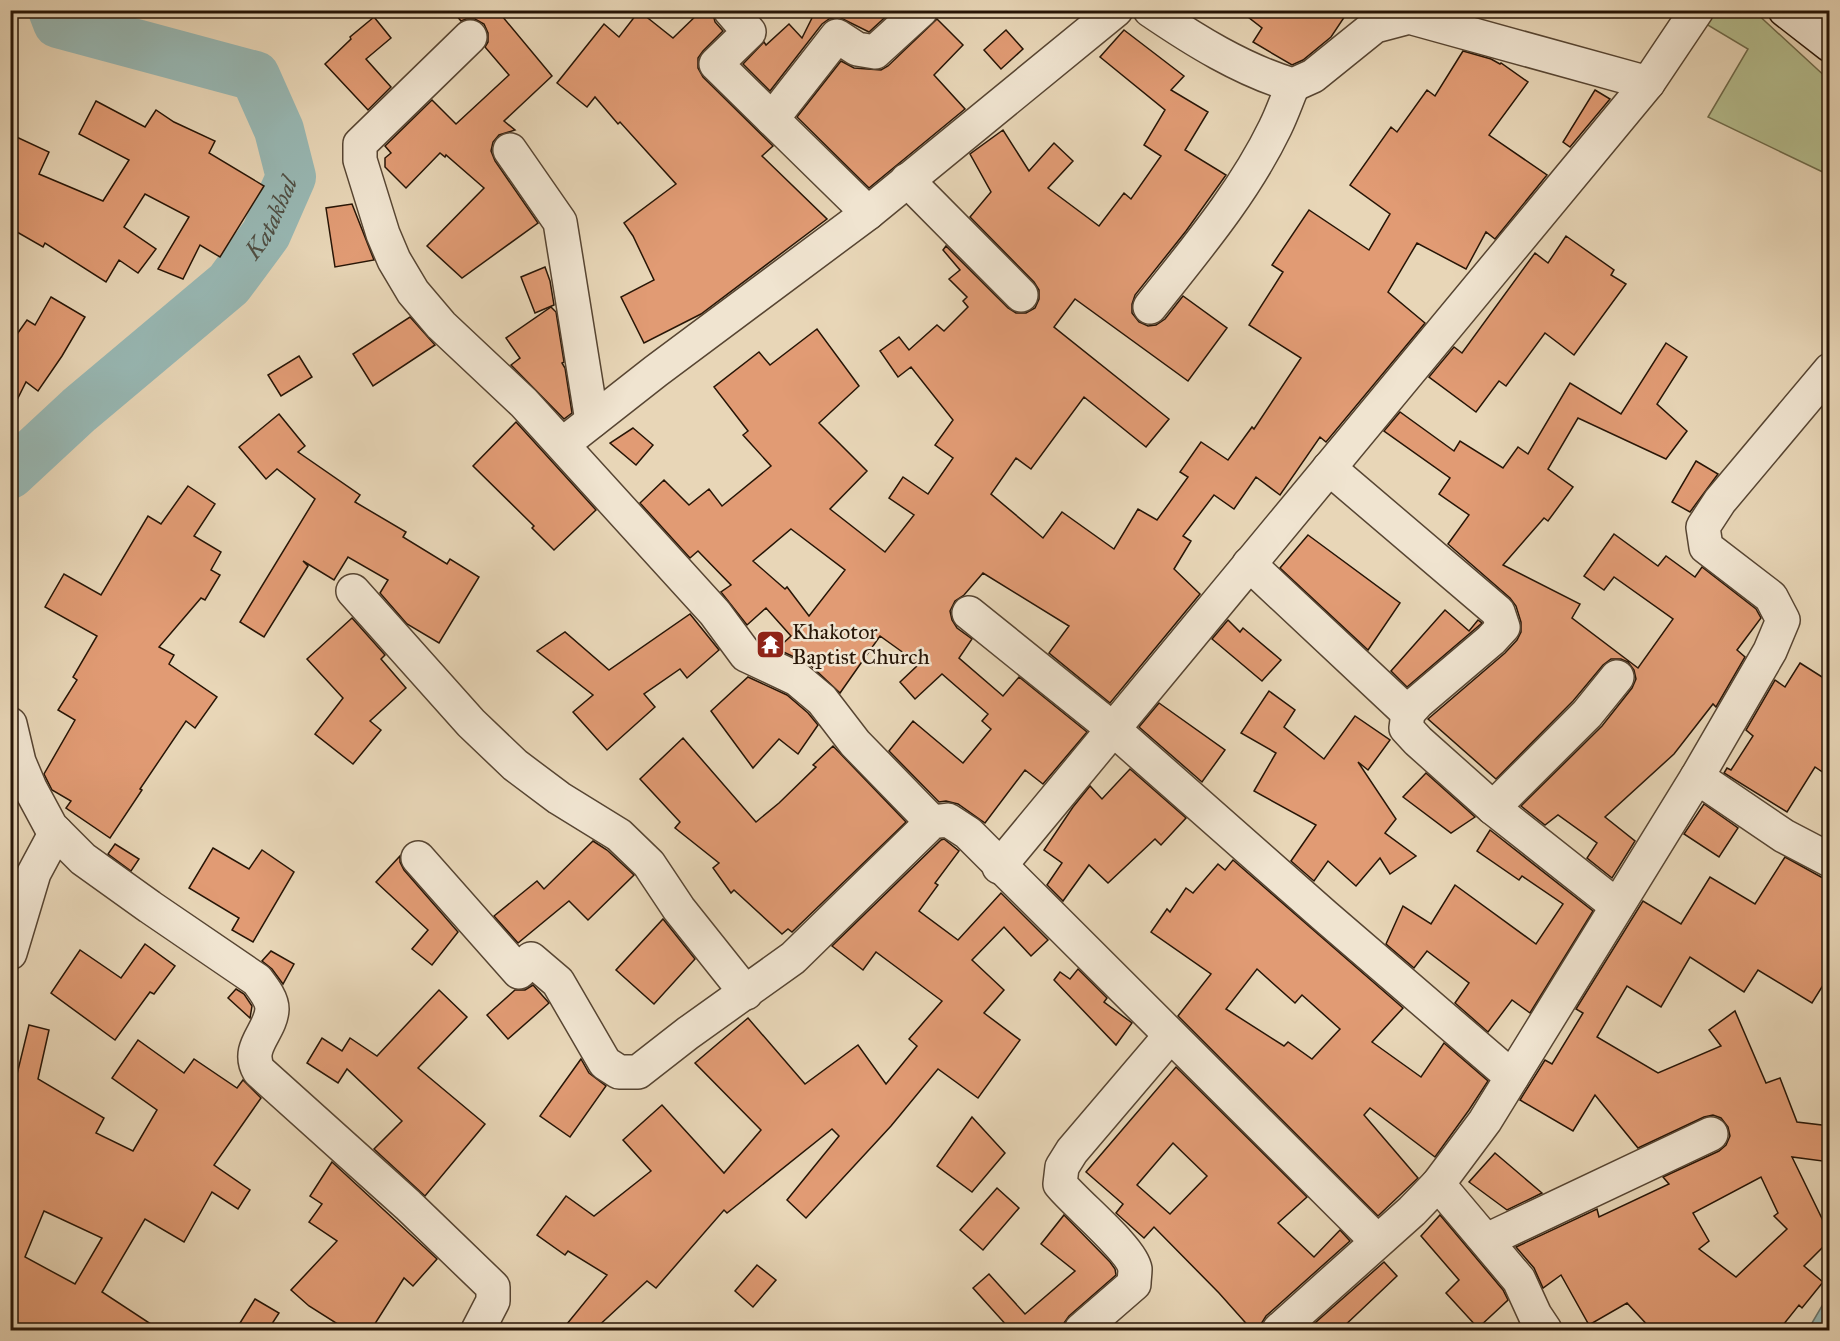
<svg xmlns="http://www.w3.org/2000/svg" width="1840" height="1341" font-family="'IM FELL Great Primer',serif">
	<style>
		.green { fill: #b5be8f; stroke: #6e6a4a; stroke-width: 1.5 }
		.water { fill: #98b8b4; stroke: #6b776e; stroke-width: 1.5 }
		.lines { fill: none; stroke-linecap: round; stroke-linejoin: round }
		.river { stroke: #98b8b4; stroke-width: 50 }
		.building { fill: #e19b74; stroke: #271506; stroke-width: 1.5; fill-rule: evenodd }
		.street-casing { stroke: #574532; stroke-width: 36 }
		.secondary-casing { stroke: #271506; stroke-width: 36 }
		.street { stroke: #f0e4d0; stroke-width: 33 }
		.secondary { stroke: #f0e4d0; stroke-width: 33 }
		.labels { text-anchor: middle; stroke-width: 5; stroke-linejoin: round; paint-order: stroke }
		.poi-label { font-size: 22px; fill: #271506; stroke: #f0e4d0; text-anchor: start }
		.water-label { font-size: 24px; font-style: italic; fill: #4f4e43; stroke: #f0e4d0 }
	</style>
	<rect width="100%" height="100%" fill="#e8d6b7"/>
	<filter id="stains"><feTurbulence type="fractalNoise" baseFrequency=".00333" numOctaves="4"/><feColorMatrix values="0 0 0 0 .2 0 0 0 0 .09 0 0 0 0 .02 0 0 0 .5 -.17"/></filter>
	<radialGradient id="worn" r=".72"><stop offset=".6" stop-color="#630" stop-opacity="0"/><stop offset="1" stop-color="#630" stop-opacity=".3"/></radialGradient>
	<path class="green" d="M1706 11H1754L1829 80 1830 137 1828 140 1830 142 1829 175 1708 117 1748 49 1696 18Z"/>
	<path class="water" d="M1829 1294V1330H1813L1809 1328Z"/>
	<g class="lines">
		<path class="river" id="s1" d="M10 474 79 410 229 284 266 234 291 177 279 130 255 76 58 23 53 10"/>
	</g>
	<g class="building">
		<path d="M452 10H497L552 76 504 121 515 130 499 135 493 142 491 151 495 161 538 223 462 278 427 246 484 188 446 155 445 157 440 153 406 188 385 167V158L391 153 385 146 432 100 456 124 509 75 485 47 488 42V33L484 24 475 19H466L461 21Z"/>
		<path d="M702 10H712L715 22 723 31 703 51 698 58V68L703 77 773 146 762 156 827 219 701 314 644 343 621 297 654 280 633 236 624 223 676 184 620 122 618 124 595 97 587 107 557 83 604 24 619 37 639 11 673 38Z"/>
		<path d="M816 10H893L869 32 839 17 829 19 822 24 770 91 743 64 764 42 766 45 789 24 802 38Z"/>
		<path d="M1239 10H1349L1331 37 1303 60 1292 65 1253 42 1262 28Z"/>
		<path d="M374 17 391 38 366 59 391 87 368 110 325 64 351 39 350 37Z"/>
		<path d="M937 19 963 45 934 75 965 109 869 188 797 117 841 61 854 68 881 70 888 66Z"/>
		<path d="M1006 30 1023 49 1001 69 984 50Z"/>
		<path d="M1124 30 1184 76 1171 90 1208 112 1185 150 1226 175 1186 231 1135 295 1132 304V313L1139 322 1148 326 1156 325 1165 319 1183 296 1227 328 1188 381 1075 299 1054 327 1169 419 1146 447 1084 397 1031 469 1016 458 991 494 1043 538 1062 512 1114 549 1138 509 1157 520 1188 477 1180 472 1201 442 1228 460 1252 427 1254 429 1301 358 1249 325 1283 272 1272 265 1309 210 1369 250 1390 214 1350 185 1391 127 1397 132 1427 90 1435 96 1463 51 1491 59 1500 64 1501 63 1528 82 1489 135 1547 175 1495 239 1486 232 1466 269 1417 243 1388 292 1425 323 1326 442 1320 437 1280 495 1256 477 1234 509 1214 495 1183 536 1191 541 1174 569 1200 594 1110 703 1049 653 1069 626 983 573 964 595 955 601 950 611 952 620 957 628 972 639 959 658 1003 696 1019 677 1087 732 1043 784 1025 770 985 823 958 804 946 801 939 802 889 751 913 721 963 763 991 729 982 721 988 714 942 674 915 699 900 682 919 664 880 636 840 693 809 664 777 649 791 636 766 608 747 625 721 592 731 585 698 551 690 558 640 503 664 480 689 505 709 489 722 506 771 466 743 435 748 431 714 387 759 352 770 365 817 329 859 386 819 423 867 471 830 509 885 552 914 515 889 498 903 477 928 494 953 458 935 445 953 420 911 367 898 377 880 351 899 337 909 350 937 325 944 331 968 307 963 301 967 297 949 279 960 270 943 250 946 246 1008 308 1016 313H1026L1035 308 1039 299V290L1034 282 970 217 991 192 970 154 1003 130 1029 171 1054 143 1073 161 1048 188 1099 226 1124 193 1131 199 1161 156 1144 145 1165 110 1100 57ZM791 529 845 570 809 616 787 587 785 589 753 561Z"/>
		<path d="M1595 90 1610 99 1570 147 1563 142Z"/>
		<path d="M96 101 145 127 156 110 174 122 215 141 209 153 264 186 220 257 200 245 183 279 158 269 189 217 145 194 124 227 156 249 138 273 119 260 106 282 45 243 43 247 10 228V134L49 152 39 174 103 201 129 160 79 134Z"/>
		<path d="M352 204 374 260 335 267 326 208Z"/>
		<path d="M1566 236 1614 270 1611 275 1626 284 1574 355 1545 333 1506 386 1499 381 1476 412 1429 377 1454 347 1462 353 1535 253 1548 263Z"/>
		<path d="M545 267 550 281 554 305 535 313 521 277Z"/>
		<path d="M51 297 85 317 62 356 38 391 26 382 10 414V344L27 320 35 325Z"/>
		<path d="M551 307 556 312 564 362 562 363 565 368 572 413 564 419 511 365 520 358 506 338Z"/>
		<path d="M410 317 435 345 373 386 353 354Z"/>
		<path d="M1666 343 1687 357 1657 404 1687 431 1666 459 1578 418 1548 469 1573 487 1548 521 1544 518 1503 565 1580 604 1572 618 1638 668 1673 619 1614 577 1604 590 1584 576 1614 534 1658 566 1666 556 1695 577 1702 567 1756 609 1761 618 1737 650 1745 657 1716 707 1713 704 1674 754 1605 817 1635 841 1612 878 1587 858 1597 843 1558 815 1545 825 1521 806 1602 726 1632 688 1636 679 1634 670 1628 662 1621 659H1611L1603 665 1573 701 1496 779 1428 719 1505 653 1517 640 1521 632V622L1516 606 1510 598 1448 544 1469 515 1439 494 1450 478 1384 431 1400 412 1454 451 1460 441 1503 468 1518 447 1528 454 1570 383 1621 414Z"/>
		<path d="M299 356 312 377 281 396 268 375Z"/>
		<path d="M279 414 305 446 298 452 360 495 355 502 406 532 403 537 447 564 450 559 479 577 439 643 407 624 380 593 388 580 348 557 334 580 303 561 308 566 264 637 240 622 315 499 277 469 266 479 239 447Z"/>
		<path d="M516 422 596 510 554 550 532 528 534 526 473 466Z"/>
		<path d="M633 428 653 445 636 465 610 443Z"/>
		<path d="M1696 461 1718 474 1690 512 1672 502Z"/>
		<path d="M188 486 215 504 194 536 221 552 211 570 220 575 205 600 201 598 159 647 174 655 169 664 217 697 195 728 186 721 140 789 142 790 110 838 66 808 71 801 52 790 44 774 75 720 58 710 77 680 73 677 97 636 45 607 64 574 101 595 148 516 161 524Z"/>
		<path d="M1308 535 1400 603 1368 650 1280 568Z"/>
		<path d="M1445 610 1469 631 1478 620 1482 623 1407 687 1391 671Z"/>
		<path d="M690 614 719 650 687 678 680 669 644 694 655 707 607 750 573 712 593 695 537 651 565 632 609 670Z"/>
		<path d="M352 618 385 655 381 659 406 688 370 721 381 730 353 764 315 734 343 698 307 659Z"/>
		<path d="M1228 620 1240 632 1243 628 1281 660 1262 681 1212 639Z"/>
		<path d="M1800 663 1830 682V777L1815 767 1787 812 1724 773 1727 768 1731 770 1753 736 1746 730 1775 680 1785 687Z"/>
		<path d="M748 677 787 695 808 713 818 725 798 754 779 739 753 768 711 711Z"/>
		<path d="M1269 691 1295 710 1284 727 1324 759 1355 716 1390 740 1368 770 1358 762 1396 819 1385 833 1416 856 1390 874 1380 858 1356 886 1328 861 1314 881 1291 861 1316 825 1254 791 1276 753 1241 733Z"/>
		<path d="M1159 703 1225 750 1202 782 1139 727Z"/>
		<path d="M683 738 756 822 779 803 816 767 813 765 833 746 906 822 792 932 788 929 782 934 734 890 731 893 713 868 719 863 675 828 680 822 640 779Z"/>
		<path d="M1130 769 1186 818 1161 845 1155 839 1108 883 1089 865 1063 901 1047 885 1062 863 1044 850 1073 807 1090 786 1102 799Z"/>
		<path d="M1426 773 1475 817 1451 833 1403 797Z"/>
		<path d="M1704 804 1738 828 1719 857 1684 834Z"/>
		<path d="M1490 830 1593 911 1530 1013 1512 1000 1488 1032 1455 1003 1469 983 1427 951 1414 968 1386 944 1403 906 1431 924 1455 885 1536 944 1563 904 1522 876 1519 880 1477 851Z"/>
		<path d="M944 839 959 851 935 883 938 885 919 911 958 940 1001 893 1048 940 1031 956 1004 927 972 960 1004 990 984 1013 1020 1040 978 1098 938 1069 891 1126 806 1218 787 1200 839 1136 832 1129 727 1213 724 1210 656 1288 647 1281 594 1330H562L607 1275 568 1251 565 1255 537 1235 566 1196 594 1216 651 1171 623 1140 662 1105 724 1173 761 1130 695 1063 748 1018 805 1084 858 1045 886 1084 917 1046 909 1039 942 1001 876 952 863 970 832 946 941 840Z"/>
		<path d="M593 841 607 850 634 875 588 920 569 901 518 943 494 916 537 881 544 889Z"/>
		<path d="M115 844 139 859 131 871 108 854Z"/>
		<path d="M213 848 249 869 262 850 294 872 253 942 232 930 239 918 189 888Z"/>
		<path d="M400 856V862L404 870 458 932 432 965 412 949 428 930 376 882Z"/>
		<path d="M1785 857 1821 877 1830 879V974L1812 1003 1758 970 1744 992 1690 957 1661 1007 1627 986 1597 1037 1658 1073 1721 1046 1709 1030 1735 1011 1766 1083 1780 1078 1797 1122 1830 1126V1162L1792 1157 1830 1235V1240L1804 1266 1823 1282 1802 1308 1799 1305 1779 1330H1652L1627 1303 1589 1325 1561 1275 1543 1288 1534 1268 1516 1247 1597 1209 1599 1217 1669 1184 1663 1177 1719 1151 1726 1145 1730 1136 1728 1127 1721 1118 1713 1115 1704 1117 1638 1148 1595 1095 1573 1131 1520 1100 1545 1060 1552 1064 1583 1013 1576 1009 1643 901 1681 924 1710 877 1755 904ZM1761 1177 1778 1213 1774 1216 1787 1229 1736 1277 1699 1249 1709 1241 1693 1213Z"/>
		<path d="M1233 860 1403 1008 1372 1042 1421 1077 1444 1043 1488 1081 1469 1110 1435 1157 1370 1108 1364 1115 1418 1178 1378 1216 1178 1016 1211 974 1151 932 1167 909 1170 912 1186 888 1193 893 1218 864 1225 870ZM1257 969 1295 1003 1302 995 1340 1029 1312 1059 1288 1042 1284 1046 1226 1009Z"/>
		<path d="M663 919 695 959 654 1004 616 970Z"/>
		<path d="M145 944 175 966 154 994 150 992 115 1040 51 993 80 950 121 978Z"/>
		<path d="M271 951 294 964 283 984 272 969 262 961Z"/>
		<path d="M1078 969 1107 998 1104 1002 1132 1023 1116 1045 1054 980 1060 972 1070 979Z"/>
		<path d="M533 985 549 1003 508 1039 487 1015 515 990H525Z"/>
		<path d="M236 989 244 994 252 1006 250 1018 228 998Z"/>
		<path d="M439 990 467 1017 418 1068 485 1124 425 1196 374 1149 402 1121 347 1069 338 1083 307 1063 322 1038 342 1051 350 1038 377 1056Z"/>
		<path d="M29 1025 49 1030 38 1079 104 1118 96 1133 133 1151 157 1110 112 1078 138 1040 184 1073 194 1059 237 1088 243 1080 261 1098 214 1165 250 1190 238 1209 212 1192 184 1242 145 1219 102 1292 160 1330H10V1103ZM44 1211 102 1238 75 1284 25 1257Z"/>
		<path d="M581 1059 589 1073 606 1086 570 1137 540 1116Z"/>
		<path d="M1176 1067 1307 1197 1278 1223 1314 1257 1340 1230 1350 1241 1266 1316 1261 1324V1330H1252L1219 1293 1154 1227 1144 1238 1116 1213 1123 1204 1086 1172ZM1173 1143 1207 1176 1170 1214 1137 1185Z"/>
		<path d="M972 1117 1005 1153 972 1192 937 1166Z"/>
		<path d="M1495 1153 1542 1193 1507 1210 1469 1182Z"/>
		<path d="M332 1162 437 1259 413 1286 404 1278 371 1330H347L309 1306 291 1290 337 1241 309 1222 322 1204 310 1196Z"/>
		<path d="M997 1188 1019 1208 983 1250 960 1230Z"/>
		<path d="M1064 1215 1110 1262 1115 1269 1116 1275 1069 1316 1064 1323 1063 1330H1006L1009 1328 973 1288 989 1274 1025 1314 1075 1271 1041 1244Z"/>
		<path d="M1440 1215 1503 1290 1508 1300 1478 1328 1446 1293 1459 1280 1421 1236Z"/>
		<path d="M1384 1262 1397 1276 1340 1330H1307Z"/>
		<path d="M757 1265 776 1280 753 1307 735 1291Z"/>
		<path d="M255 1299 279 1313 268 1330H252L240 1323Z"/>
	</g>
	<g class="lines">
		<defs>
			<g id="street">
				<path d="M730 10 749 32 716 64 868 213"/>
				<path d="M1150 10C1194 40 1242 70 1293 85L1313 76 1375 26 1409 17 1648 83"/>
				<path d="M470 37 360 144V160L383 234 394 260 413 292 441 325 524 403 715 613 746 655 797 679 822 700 855 743 932 822"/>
				<path d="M772 119 837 36 857 49 875 52 921 10"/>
				<path d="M510 150 560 222 592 421"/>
				<path d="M907 180 1021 295"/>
				<path d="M1150 307C1195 250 1243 194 1275 128 1282 114 1287 99 1293 85"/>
				<path d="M563 444 656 371 868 213 1116 10"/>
				<path d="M1329 468 1498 612 1503 627 1491 640 1418 702 1408 713 1406 728 1418 741 1493 808 1617 906"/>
				<path d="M1249 564 1408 713"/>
				<path d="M353 591 471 723 515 765 559 798 619 835 649 864 679 909 746 993"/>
				<path d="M969 613 1113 729 1325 916 1512 1077"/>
				<path d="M10 724 19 762 30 788 51 827 83 859 150 907 257 980C263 988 272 999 272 1009 271 1032 245 1047 259 1071L408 1205 493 1287V1301L478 1330"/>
				<path d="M1697 777 1784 836 1830 860"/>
				<path d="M1493 808 1587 714 1617 677"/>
				<path d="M418 858 519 972 531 959 558 982 605 1063 619 1072H638L688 1033 793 958 932 822 948 820 968 833 1377 1241"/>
				<path d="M999 867 1648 83 1697 10"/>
				<path d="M10 953 34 873 56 832"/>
				<path d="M1438 1184 1519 1280 1535 1315 1545 1330"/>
				<path d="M1487 1240 1711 1134"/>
				<path d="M1081 1330 1134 1284C1134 1279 1135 1274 1135 1269 1132 1249 1076 1204 1060 1184L1062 1167 1072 1151 1170 1036"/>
				<path d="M1279 1330 1412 1211 1438 1184 1485 1121 1697 777 1770 651 1783 620 1771 597 1706 547 1703 527 1720 501 1830 370"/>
			</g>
			<path id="secondary" d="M1785 10 1830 45"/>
		</defs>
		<use href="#street" class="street-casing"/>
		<use href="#secondary" class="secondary-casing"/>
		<use href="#street" class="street"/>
		<use href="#secondary" class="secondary"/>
	</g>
	<defs>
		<symbol id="temple-square" viewBox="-11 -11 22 22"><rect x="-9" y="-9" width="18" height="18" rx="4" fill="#8f2418" stroke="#f0e4d0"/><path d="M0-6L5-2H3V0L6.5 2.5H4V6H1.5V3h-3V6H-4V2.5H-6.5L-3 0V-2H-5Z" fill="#fff"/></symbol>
	</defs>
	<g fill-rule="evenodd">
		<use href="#temple-square" x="754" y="628" width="33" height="33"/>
	</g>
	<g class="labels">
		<g class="poi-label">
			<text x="792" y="639">Khakotor<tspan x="792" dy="25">Baptist Church</tspan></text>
		</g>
		<g class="water-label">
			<text dy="8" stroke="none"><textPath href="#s1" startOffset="369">Katakhal</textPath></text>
		</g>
	</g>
	<rect width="1840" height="1341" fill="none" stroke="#e8d6b7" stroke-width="36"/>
	<rect x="12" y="12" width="1816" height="1317" fill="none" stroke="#271506" stroke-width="3"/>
	<rect x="18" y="18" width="1804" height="1305" fill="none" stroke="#271506" stroke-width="1.5"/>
	<rect width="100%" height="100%" filter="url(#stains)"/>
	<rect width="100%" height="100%" fill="url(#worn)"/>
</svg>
